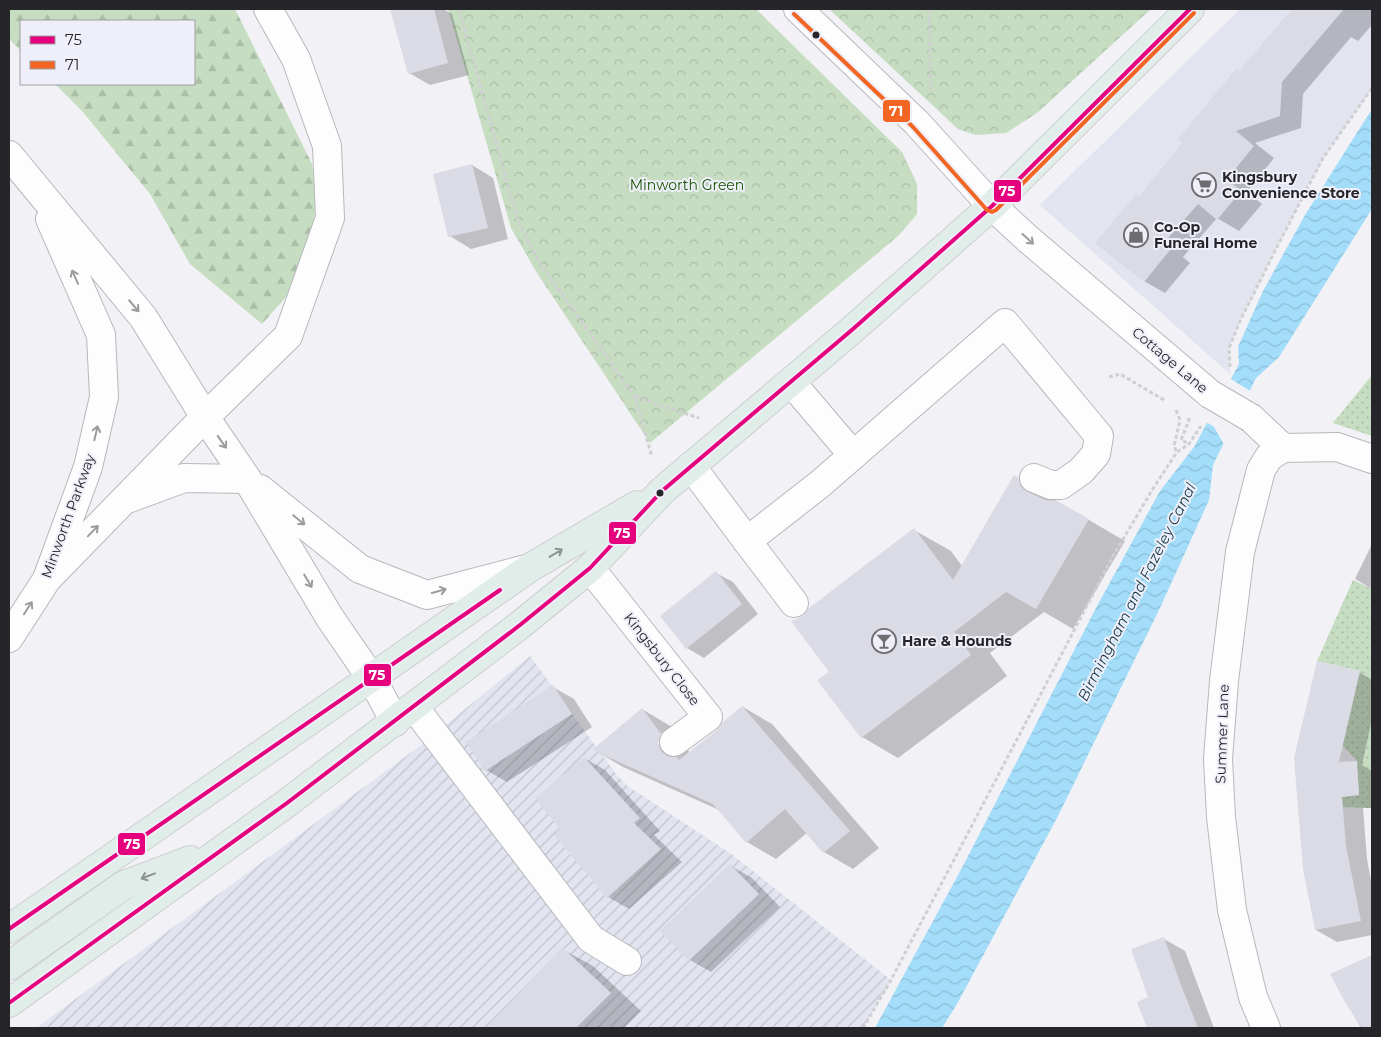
<svg xmlns="http://www.w3.org/2000/svg" width="1381" height="1037" font-family="Montserrat,sans-serif">
	<style>
		.built { fill: #e2e4ef }
		.industrial { fill: url(#industrial-furrows) }
		.forest { fill: url(#forest-firs) }
		.park { fill: url(#park-crowns) }
		.garden { fill: url(#garden-dots) }
		.water { fill: url(#water-waves) }
		.pier { fill: #f1f1f6 }
		.shadow { fill: #0003; fill-rule: evenodd }
		.building { fill: #dadbe5 }
		.lines { fill: none; stroke-linecap: round; stroke-linejoin: round }
		.minor-casing { stroke: #b7b8bc; stroke-width: 30 }
		.major-casing { stroke: #cfcfd1; stroke-width: 30 }
		.path { stroke: #d0d0d3; stroke-width: 3; stroke-dasharray: 4 2.5; stroke-linecap: butt }
		.minor { stroke: #fdfdfe; stroke-width: 28 }
		.major { stroke: #e1ede8; stroke-width: 28 }
		.minor-bridge-casing { stroke: #b7b8bc; stroke-width: 30; stroke-linecap: butt }
		.minor-bridge { stroke: #fdfdfe; stroke-width: 28 }
		.bus-1-casing { stroke: #eeeff9; stroke-width: 8 }
		.bus-2-casing { stroke: #eeeff9; stroke-width: 8 }
		.bus-1 { stroke: #e5007d; stroke-width: 4 }
		.bus-2 { stroke: #f26522; stroke-width: 4 }
		.oneway { stroke: #9c9c9f }
		.oneway2 { stroke: #8d9392 }
		.bus-dot { fill: #26262a; stroke: #eeeff9; stroke-width: 2 }
		.labels { text-anchor: middle; stroke-width: 4; stroke-linejoin: round; paint-order: stroke }
		.poi-label { font-size: 14px; font-weight: bold; fill: #26262a; stroke: #eeeff9; text-anchor: start }
		.park-label { font-size: 14px; fill: #165500; stroke: #eeeff9 }
		.street-label { font-size: 14px; fill: #26262a; stroke: #eeeff9 }
		.water-label { font-size: 15px; font-style: italic; fill: #133848; stroke: #eeeff9 }
		.line-badge { stroke: #eeeff9; stroke-width: 2 }
		.badge-label { font-size: 14px; text-anchor: middle; font-weight: bold; fill: #fff }
	</style>
	<defs>
		<pattern id="industrial-furrows" width="10" height="10" patternUnits="userSpaceOnUse" patternTransform="scale(1.25)"><rect width="10" height="10" fill="#e2e4ef"/><path d="M-1 1l2-2M0 10L10 0M9 11l2-2" fill="none" stroke="#c2c3cd"/></pattern>
		<pattern id="forest-firs" width="22" height="20" patternUnits="userSpaceOnUse" patternTransform="scale(1.25)"><rect width="22" height="20" fill="#c6ddc2"/><path d="M5 1l3.5 6h-7zM16 11l3.5 6h-7z" fill="#aabea7"/></pattern>
		<pattern id="park-crowns" width="20" height="18" patternUnits="userSpaceOnUse" patternTransform="scale(1.25)"><rect width="20" height="18" fill="#c6ddc2"/><path d="M2 6a3 3 0 1 1 6 0M12 15a3 3 0 1 1 6 0" fill="none" stroke="#aabea7"/></pattern>
		<pattern id="garden-dots" width="8" height="8" patternUnits="userSpaceOnUse" patternTransform="scale(1.25)"><rect width="8" height="8" fill="#c6ddc2"/><path d="M2 2h.1M6 6h.1" fill="none" stroke="#aabea7" stroke-width="1.8" stroke-linecap="round"/></pattern>
		<pattern id="water-waves" width="16" height="10" patternUnits="userSpaceOnUse" patternTransform="scale(1.25)"><rect width="16" height="10" fill="#a3ddfa"/><path d="M0 5q4-4 8 0t8 0" fill="none" stroke="#8cbed6"/></pattern>
	</defs>
	<rect width="100%" height="100%" fill="#f1f1f6"/>
	<path class="built" d="M1240 9H1372V88L1323 158 1279 243 1241 319 1229 348 1230 374 1040 205Z"/>
	<path class="industrial" d="M530 656 616 774 629 787 730 853 891 980 863 1028H36L420 746Z"/>
	<path class="forest" d="M9 9H235L312 164 317 201 307 256 285 298 262 324 190 264 150 194 82 111 55 84H194V21H21V51L9 39Z"/>
	<g class="park">
		<path d="M448 9H756L902 152 917 184V214L898 236 650 443 537 273 511 228Z"/>
		<path d="M829 9H1151L1037 113 1006 133 975 135 958 129Z"/>
	</g>
	<g class="garden">
		<path d="M1372 375V436L1333 423Z"/>
		<path d="M1353 580 1372 589V808L1343 807 1342 797 1359 795 1357 761 1342 745 1360 671 1317 661Z"/>
	</g>
	<path class="water" d="M1372 109V209L1279 357 1256 378 1213 465 1209 500 1159 610 1058 816 957 1004 942 1028H875L964 864 1097 606 1160 491 1194 447 1239 364 1238 347 1263 291 1305 215Z"/>
	<path class="pier" d="M1229 378 1252 392 1225 446 1214 427 1205 421Z"/>
	<g class="shadow">
		<path d="M405 9H443L452 14 469 75 430 85 409 73 393 12Z"/>
		<path d="M1294 9H1372V25L1358 41 1351 37 1303 94 1301 128 1255 143 1274 158 1247 192 1262 204 1239 231 1217 218 1183 257 1190 263 1165 293 1144 281 1140 198 1240 72Z"/>
		<path d="M472 165 493 178 508 239 471 249 450 236Z"/>
		<path d="M1015 477 1125 541 1073 629 1044 612 990 653 1007 676 898 758 862 737 804 617 914 530 951 551 962 566Z"/>
		<path d="M1371 546 1372 547V589L1355 579Z"/>
		<path d="M716 573 733 582 758 614 704 658 687 648 661 616Z"/>
		<path d="M1318 662 1359 672 1372 680V719L1362 765 1372 771V808H1363L1367 859 1372 886V935L1337 942 1316 930Z"/>
		<path d="M553 687 574 699 592 727 507 782 486 770Z"/>
		<path d="M743 707 772 724 879 848 853 869 824 852 807 833 776 859 747 842 719 810 623 767 594 750 642 709 672 727 690 753 718 730ZM663 732 658 750 656 749 659 735Z"/>
		<path d="M584 758 605 770 660 831 654 835 682 862 629 909 608 897 562 829Z"/>
		<path d="M731 866 752 878 780 907 711 972 690 960Z"/>
		<path d="M1164 939 1185 951 1214 1028H1148L1138 1003 1150 998Z"/>
		<path d="M562 949 593 966 641 1011 624 1028H512L500 1017Z"/>
		<path d="M1372 957V1028H1361L1332 975Z"/>
	</g>
	<g class="building">
		<path d="M390 9H434L448 63 408 74Z"/>
		<path d="M1292 9H1344L1282 82 1280 116 1236 131 1254 146 1227 179 1241 191 1217 220 1198 204 1163 244 1170 250 1144 282 1095 243 1136 194 1139 197 1182 143 1178 139 1205 106 1236 69 1239 71Z"/>
		<path d="M472 164 488 228 448 237 433 174Z"/>
		<path d="M1014 475 1019 478 1021 487 1028 492 1045 500 1057 501 1089 519 1036 609 1006 592 954 632 971 655 861 738 817 680 829 672 791 621 803 616 809 608 914 528 953 580Z"/>
		<path d="M716 571 742 604 686 649 660 616Z"/>
		<path d="M1317 661 1360 671 1339 762 1357 761 1359 795 1342 797 1346 846 1361 921 1315 930 1303 869 1294 758Z"/>
		<path d="M553 685 572 714 485 771 466 742Z"/>
		<path d="M742 706 850 831 823 853 785 809 746 843 713 804 592 750 642 708 661 734 658 743 661 751 667 756 677 757 679 760 717 730 722 723Z"/>
		<path d="M584 757 640 818 634 823 661 849 607 898 554 835 560 829 535 798Z"/>
		<path d="M730 864 759 894 689 961 660 931Z"/>
		<path d="M1164 937 1181 985 1198 1028H1147L1137 1002 1148 997 1131 949Z"/>
		<path d="M562 947 611 993 576 1028H487Z"/>
		<path d="M1372 955V1028H1362L1346 1004 1330 974Z"/>
	</g>
	<g class="lines">
		<defs>
			<g id="minor">
				<path d="M798 9 917 123 992 206 1028 239 1210 394"/>
				<path d="M9 155 143 317 205 417 247 479 330 618 372 679 395 722"/>
				<path d="M791 382 853 455"/>
				<path d="M1251 418 1283 448 1337 447 1372 459"/>
				<path d="M691 466 747 541"/>
				<path d="M260 489 360 569 427 595 526 569"/>
				<path d="M130 498 184 478 247 479"/>
				<path d="M590 568 708 717 674 742"/>
				<path d="M47 579 205 417 288 336 330 218 327 146 296 59 268 9"/>
				<path d="M794 603 747 541 820 484 1005 323 1099 436 1096 454 1081 471 1061 485H1051L1034 478"/>
				<path d="M9 638 47 579 88 467 104 397 101 335 50 219"/>
				<path d="M414 707 591 939 627 961"/>
				<path d="M1266 1028 1253 997 1232 910 1221 817 1218 759 1224 681 1240 552 1261 470 1269 457 1283 448"/>
			</g>
			<g id="major">
				<path d="M9 929 531 567 637 505"/>
				<path d="M9 966 124 885 190 860"/>
				<path d="M9 1003 287 803 520 625 590 568 662 491 853 329 992 206 1190 9"/>
			</g>
		</defs>
		<use href="#minor" class="minor-casing"/>
		<use href="#major" class="major-casing"/>
		<g class="path">
			<path d="M459 9 518 221 540 263 635 397 652 457"/>
			<path d="M929 9 931 90"/>
			<path d="M1230 367 1229 348 1241 319 1279 243 1323 158 1372 88"/>
			<path d="M1109 377 1120 374 1164 400"/>
			<path d="M635 397 699 418"/>
			<path d="M1176 410 1180 420 1174 446 1177 452"/>
			<path d="M1188 418 1189 420 1181 440 1189 444"/>
			<path d="M863 1028 891 980 1113 556 1154 487 1177 452 1189 444 1201 426"/>
		</g>
		<use href="#minor" class="minor"/>
		<use href="#major" class="major"/>
		<defs>
			<path id="minor-bridge" d="M1210 394 1251 418"/>
		</defs>
		<use href="#minor-bridge" class="minor-bridge-casing"/>
		<use href="#minor-bridge" class="minor-bridge"/>
		<defs>
			<g id="bus-1">
				<path d="M9 929 500 590"/>
				<path d="M9 1003 287 803 520 625 590 568 662 491 853 329 992 206 1190 9"/>
			</g>
			<path id="bus-2" d="M794 14 913 127 987 210 992 212 996 210 1194 13"/>
		</defs>
		<use href="#bus-1" class="bus-1-casing"/>
		<use href="#bus-2" class="bus-2-casing"/>
		<use href="#bus-1" class="bus-1"/>
		<use href="#bus-2" class="bus-2"/>
	</g>
	<defs><path id="oneway-shaft" d="M-6 0H5M1.5-3L5.5 0L1.5 3" fill="none" stroke-width="1.6" stroke-linecap="round" stroke-linejoin="round" transform="scale(1.25)"/></defs>
	<g class="oneway">
		<use href="#oneway-shaft" transform="translate(1028 239) rotate(42)"/>
		<use href="#oneway-shaft" transform="translate(75 277) rotate(-114)"/>
		<use href="#oneway-shaft" transform="translate(134 306) rotate(50)"/>
		<use href="#oneway-shaft" transform="translate(96 433) rotate(-77)"/>
		<use href="#oneway-shaft" transform="translate(222 442) rotate(55)"/>
		<use href="#oneway-shaft" transform="translate(299 520) rotate(39)"/>
		<use href="#oneway-shaft" transform="translate(93 531) rotate(-46)"/>
		<use href="#oneway-shaft" transform="translate(308 581) rotate(59)"/>
		<use href="#oneway-shaft" transform="translate(439 591) rotate(-15)"/>
		<use href="#oneway-shaft" transform="translate(28 608) rotate(-57)"/>
	</g>
	<g class="oneway2">
		<use href="#oneway-shaft" transform="translate(556 553) rotate(-31)"/>
		<use href="#oneway-shaft" transform="translate(148 876) rotate(159)"/>
	</g>
	<defs>
		<symbol id="supermarket-ring" viewBox="-11 -11 22 22"><circle r="9.5" fill="#eeeff9" stroke="#6d6d71" stroke-width="1.5"/><path d="M-6-5.5h2.5l.6 2H6L4.5 2H-2.5L-4.4-4H-6ZM-1.5 3.2a1.3 1.3 0 1 0 .1 0ZM3 3.2a1.3 1.3 0 1 0 .1 0Z" fill="#6d6d71"/></symbol>
		<symbol id="shop-ring" viewBox="-11 -11 22 22"><circle r="9.5" fill="#eeeff9" stroke="#6d6d71" stroke-width="1.5"/><path d="M-5-2.5h2.3a2.7 3.5 0 0 1 5.4 0H5L5.5 6h-11ZM-1.5-2.5h3a1.5 2.3 0 0 0-3 0Z" fill="#6d6d71"/></symbol>
		<symbol id="bar-ring" viewBox="-11 -11 22 22"><circle r="9.5" fill="#eeeff9" stroke="#6d6d71" stroke-width="1.5"/><path d="M-6-5H6L.8 .8V4.5H3.5V6h-7V4.5H-.8V.8Z" fill="#6d6d71"/></symbol>
	</defs>
	<g fill-rule="evenodd">
		<use href="#supermarket-ring" x="1190" y="171" width="28" height="28"/>
		<use href="#shop-ring" x="1122" y="221" width="28" height="28"/>
		<use href="#bar-ring" x="870" y="627" width="28" height="28"/>
	</g>
	<g class="bus-dot">
		<circle cx="816" cy="35" r="4.5"/>
		<circle cx="660" cy="493" r="4.5"/>
	</g>
	<g class="labels">
		<g class="poi-label">
			<text x="1222" y="182">Kingsbury<tspan x="1222" dy="16">Convenience Store</tspan></text>
			<text x="1154" y="232">Co-Op<tspan x="1154" dy="16">Funeral Home</tspan></text>
			<text x="902" y="646">Hare &amp; Hounds</text>
		</g>
		<g class="park-label">
			<text x="687" y="190">Minworth Green</text>
		</g>
		<g class="street-label">
			<text transform="translate(1170 360) rotate(40)" y="5">Cottage Lane</text>
			<text transform="translate(68 516) rotate(-70)" y="5">Minworth Parkway</text>
			<text transform="translate(662 659) rotate(52)" y="5">Kingsbury Close</text>
			<text transform="translate(1222 734) rotate(-88)" y="5">Summer Lane</text>
		</g>
		<g class="water-label">
			<text transform="translate(1137 592) rotate(-63)" y="5">Birmingham and Fazeley Canal</text>
		</g>
	</g>
	<g class="line-badge">
		<rect x="882" y="99" width="29" height="24" rx="5" fill="#f26522"/>
		<rect x="993" y="179" width="29" height="24" rx="5" fill="#e5007d"/>
		<rect x="608" y="521" width="29" height="24" rx="5" fill="#e5007d"/>
		<rect x="363" y="663" width="29" height="24" rx="5" fill="#e5007d"/>
		<rect x="117" y="832" width="29" height="24" rx="5" fill="#e5007d"/>
	</g>
	<g class="badge-label">
		<text x="896" y="116">71</text>
		<text x="1007" y="196">75</text>
		<text x="622" y="538">75</text>
		<text x="377" y="680">75</text>
		<text x="132" y="849">75</text>
	</g>
	<rect width="1381" height="1037" fill="none" stroke="#26262a" stroke-width="20"/>
	<rect x="20" y="20" width="175" height="65" fill="#eeeff9" stroke="#9e9fa6"/>
	<rect x="30" y="36" width="25" height="8" fill="#e5007d" stroke="#9e9fa6"/>
	<text x="65" y="45" font-size="15" fill="#26262a">75</text>
	<rect x="30" y="61" width="25" height="8" fill="#f26522" stroke="#9e9fa6"/>
	<text x="65" y="70" font-size="15" fill="#26262a">71</text>
</svg>
